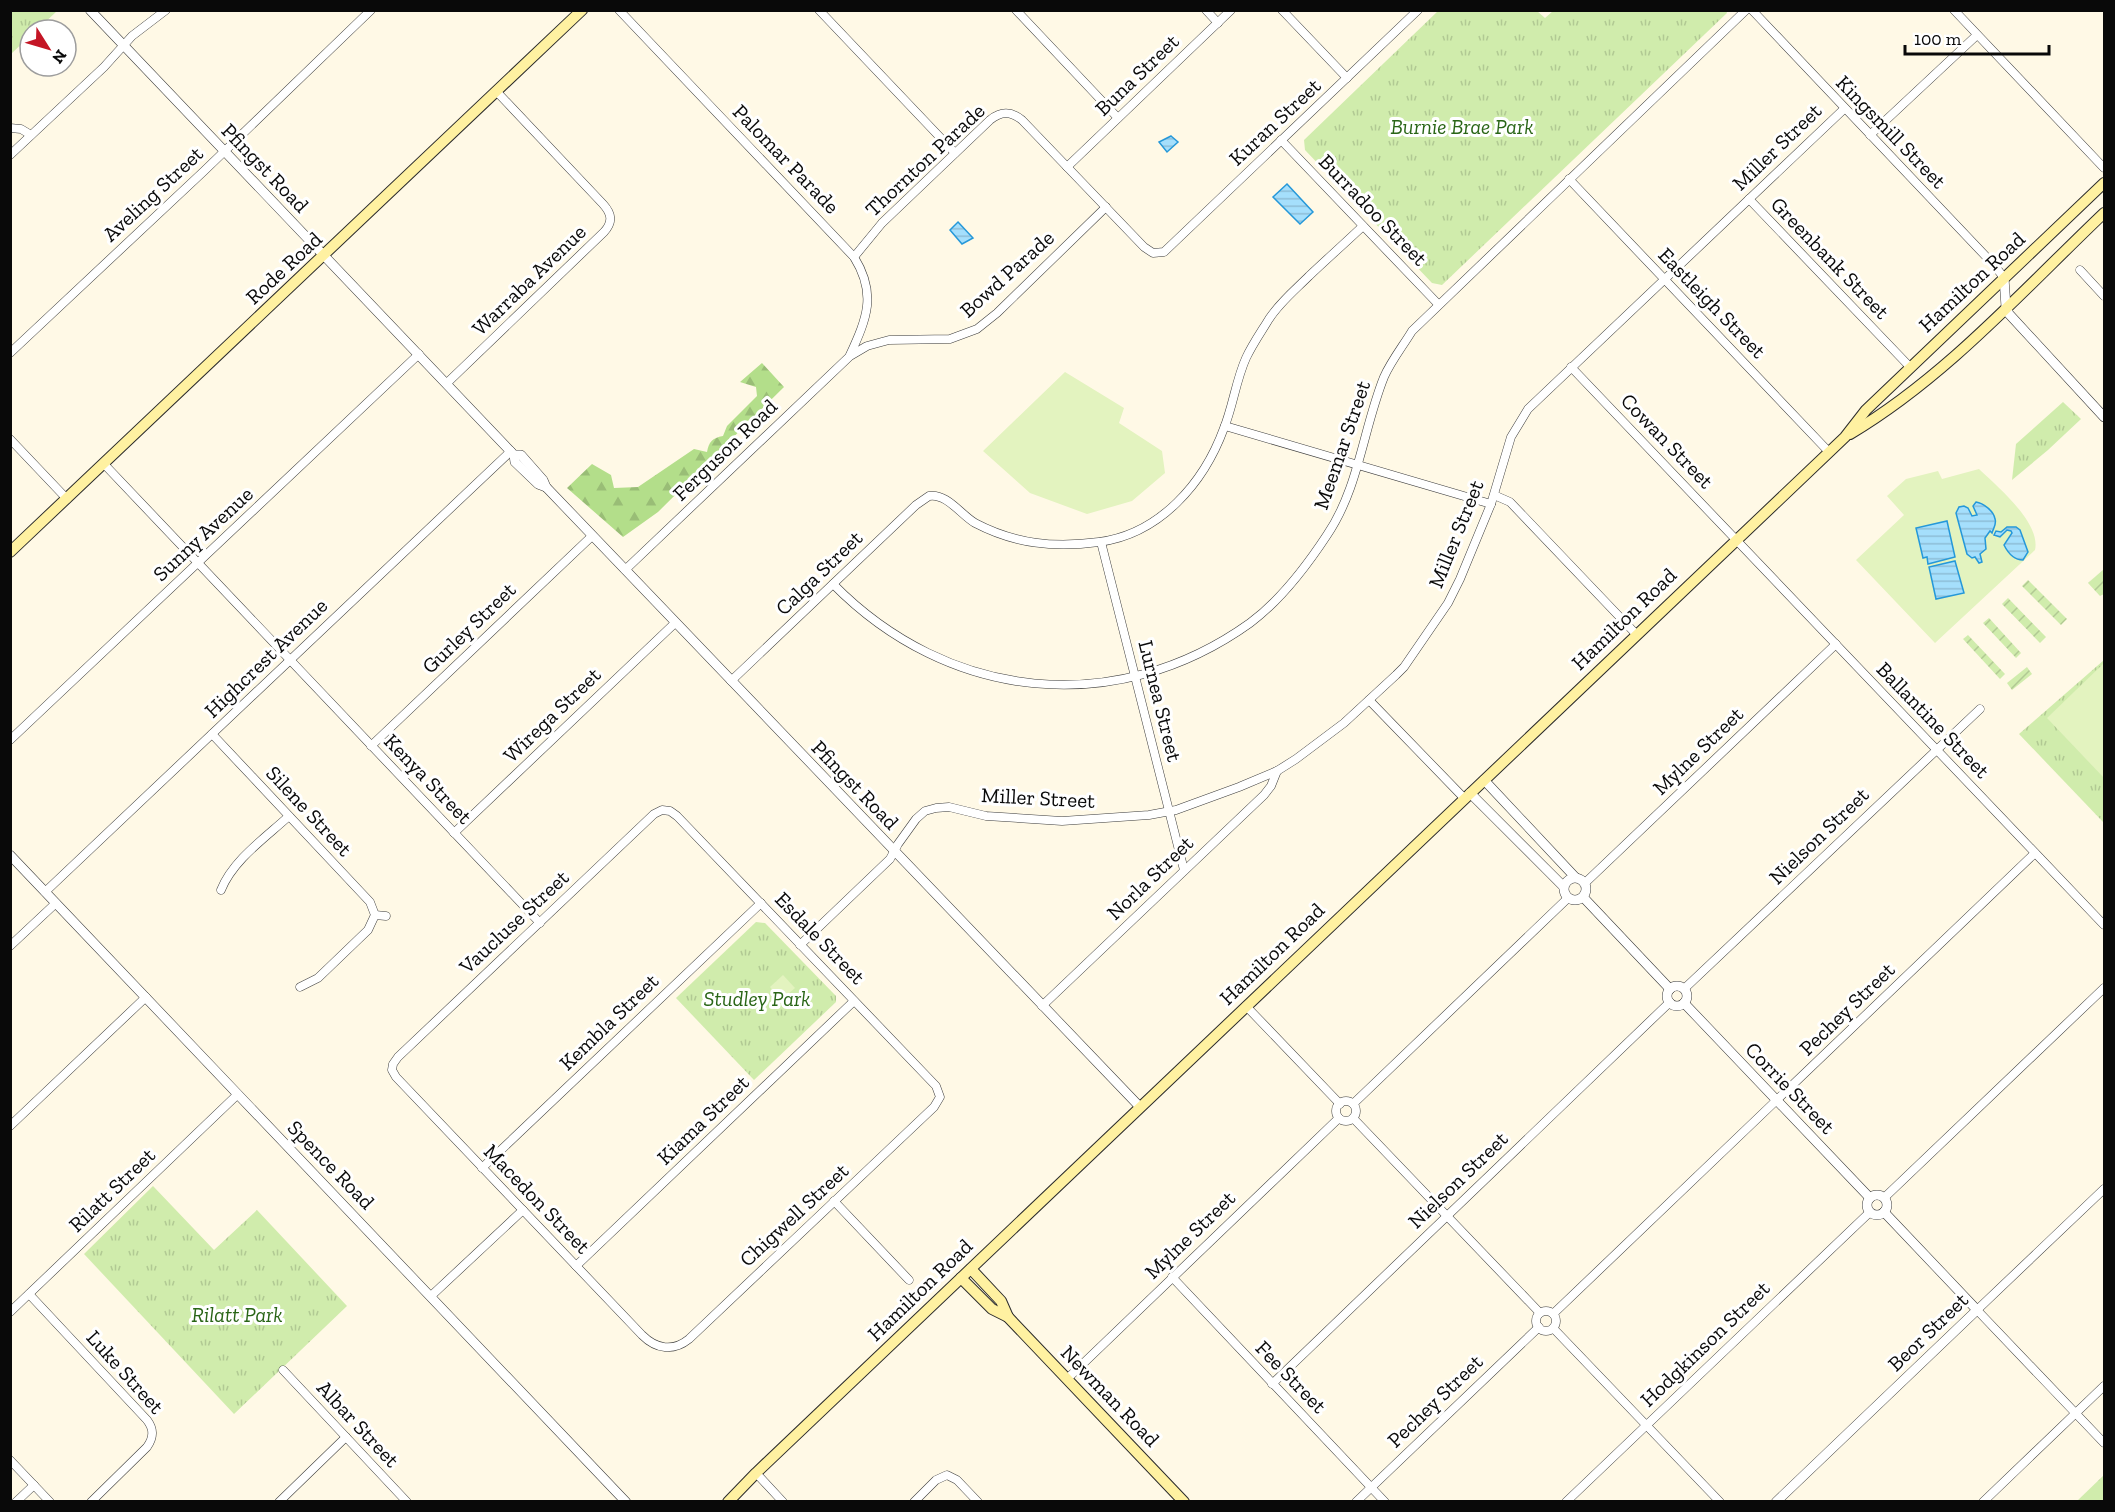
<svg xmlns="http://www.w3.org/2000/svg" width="2115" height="1512" font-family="'Zilla Slab',serif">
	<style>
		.grass { fill: url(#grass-tufts) }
		.forest { fill: url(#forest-firs) }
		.garden { fill: url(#garden-furrows) }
		.pitch { fill: #e3f3bf }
		.water { fill: url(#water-rules); stroke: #2598d9; stroke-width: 1.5 }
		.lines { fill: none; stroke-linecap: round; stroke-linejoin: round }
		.minor-casing { stroke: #3c3c3c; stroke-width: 9 }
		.tertiary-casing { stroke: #3c3c3c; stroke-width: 10 }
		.secondary-casing { stroke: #2b2b2b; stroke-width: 12 }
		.minor { stroke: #fff; stroke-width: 8 }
		.tertiary { stroke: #fff; stroke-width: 9 }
		.secondary { stroke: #fff1a1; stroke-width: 10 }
		.labels { text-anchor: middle; stroke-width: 6; stroke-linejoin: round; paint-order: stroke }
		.street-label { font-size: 21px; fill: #090909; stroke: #fff }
		.park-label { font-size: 21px; font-style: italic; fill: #296516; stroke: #fff }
	</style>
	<defs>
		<pattern id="grass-tufts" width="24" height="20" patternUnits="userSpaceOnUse" patternTransform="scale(1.5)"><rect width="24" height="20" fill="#d0ecac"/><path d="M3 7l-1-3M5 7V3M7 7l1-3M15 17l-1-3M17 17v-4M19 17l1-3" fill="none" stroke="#b1c993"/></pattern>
		<pattern id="forest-firs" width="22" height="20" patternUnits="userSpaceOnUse" patternTransform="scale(1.5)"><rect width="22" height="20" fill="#b3de8a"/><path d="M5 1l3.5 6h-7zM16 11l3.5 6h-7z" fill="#99bd76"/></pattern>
		<pattern id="garden-furrows" width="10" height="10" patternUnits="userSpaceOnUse" patternTransform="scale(1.5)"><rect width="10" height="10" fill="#d0ecac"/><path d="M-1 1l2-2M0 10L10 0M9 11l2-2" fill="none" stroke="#b1c993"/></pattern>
		<pattern id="water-rules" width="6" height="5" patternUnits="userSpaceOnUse" patternTransform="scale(1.5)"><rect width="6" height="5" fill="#a5dffc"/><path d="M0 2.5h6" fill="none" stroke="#8dbed7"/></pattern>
	</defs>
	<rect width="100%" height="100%" fill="#fff9e6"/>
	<g class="grass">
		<path d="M11 10H57V11L37 30H30V36L11 54Z"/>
		<path d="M1553 11 1726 10 1727 13 1442 285 1432 283 1305 150 1304 140 1438 11H1537L1545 18Z"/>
		<path d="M2063 402 2081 419 2048 450 2012 480 2016 444Z"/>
		<path d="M2104 660V823L2019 734Z"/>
		<path d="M756 922 765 923 836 996V1002L754 1080 676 998Z"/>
		<path d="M153 1186 214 1250 257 1210 347 1306 234 1414 84 1254Z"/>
		<path d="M2104 1475V1501H2077Z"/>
	</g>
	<path class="forest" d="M762 363 784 387 658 512 623 537 567 488 592 464 611 475 614 488 638 487 694 449 707 452C709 442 712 438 723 436L727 426 757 396 756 387 740 382Z"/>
	<g class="garden">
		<path d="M2104 569V594L2100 596 2088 583Z"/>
		<path d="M2028 580 2067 619 2061 625 2022 586Z"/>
		<path d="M2008 598 2046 637 2040 643 2002 604Z"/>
		<path d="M1989 618 2021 653 2016 658 1983 623Z"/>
		<path d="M1968 635 2005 674 2000 679 1963 639Z"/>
		<path d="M2027 667 2032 674 2012 690 2007 683Z"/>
	</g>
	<g class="pitch">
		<path d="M1065 372 1124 408 1119 423 1162 451 1165 473 1132 501 1087 514 1030 493 983 451Z"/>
		<path d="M1979 469C1998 487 2041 523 2035 550L1935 643 1856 560 1904 515 1887 496 1906 479 1938 471 1942 479Z"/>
		<path d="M2104 663V778L2047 718Z"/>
		<path d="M783 975 795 988 781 1000 770 987Z"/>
	</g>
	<g class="water">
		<path d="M1171 136 1178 142 1167 152 1159 142Z"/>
		<path d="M1287 184 1313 212 1300 224 1273 197Z"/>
		<path d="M958 222 973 238 962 244 950 230Z"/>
		<path d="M1976 502C1983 503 1994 511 1995 519 1997 524 1993 529 1992 533L1990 531 1985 538 1986 549 1980 554 1982 562 1979 563 1975 557 1972 558 1967 554 1956 513 1959 507 1964 506 1968 508 1972 516 1977 515 1973 506Z"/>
		<path d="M1947 521 1955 557 1928 564 1927 557 1923 558 1916 528Z"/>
		<path d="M2007 527H2016L2020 530 2028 552 2023 560C2014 560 2008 553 2004 545L2012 533 2011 531 2007 530 2000 537 1994 535 1996 531 2001 532Z"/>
		<path d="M1955 561 1964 593 1936 599 1929 567Z"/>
	</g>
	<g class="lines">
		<defs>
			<g id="minor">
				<path d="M619 10 854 257C877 294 867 318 850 355"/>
				<path d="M819 10 955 153"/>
				<path d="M1016 10 1118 118"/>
				<path d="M1206 10 1218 23"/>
				<path d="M1282 10 1347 78"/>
				<path d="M1752 10 1995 266 2004 278"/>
				<path d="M1954 10 2104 168"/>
				<path d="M10 128 21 129 31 135"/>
				<path d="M1870 135 1977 35"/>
				<path d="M1281 140 1438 304"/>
				<path d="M10 155 104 67 132 36 166 10"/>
				<path d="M1067 167 1231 10"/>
				<path d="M1569 179 1829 452"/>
				<path d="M1749 199 1910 367"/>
				<path d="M854 257 882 223 990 120C1001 111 1011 111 1022 120L1144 247 1153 253 1164 252 1418 10"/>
				<path d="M2080 270 2104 296"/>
				<path d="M10 353 204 171 371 10"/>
				<path d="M1571 367 2104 925"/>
				<path d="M447 383 604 232C613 222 612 214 603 204L497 92"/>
				<path d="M1225 426 1491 504"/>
				<path d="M10 439 67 499"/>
				<path d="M104 464 540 923"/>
				<path d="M1494 495 1510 502 1636 634"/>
				<path d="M1101 542 1184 870"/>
				<path d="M625 570 850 356 867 346 889 340 950 339 977 329 997 313 1106 207"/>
				<path d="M833 584C948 701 1116 719 1250 623 1281 600 1306 567 1327 535 1359 488 1363 429 1384 377 1391 361 1403 346 1412 331L1746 10"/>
				<path d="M731 681 916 505 929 496C947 493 961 515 975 523 1015 544 1054 548 1099 542 1160 534 1204 483 1224 428 1233 406 1236 380 1246 358 1252 345 1261 332 1269 319 1280 302 1295 290 1309 276 1327 259 1345 243 1363 226"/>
				<path d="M1369 700 1464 798"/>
				<path d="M212 734 370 902 375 915 368 930 318 978 300 987"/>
				<path d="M10 740 419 354"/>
				<path d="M371 746 592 536"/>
				<path d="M662 810 670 811 677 816 936 1086 940 1097 934 1107 689 1339C673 1352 656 1349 642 1335L396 1077 392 1070 393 1064 398 1057 654 814Z"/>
				<path d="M454 833 675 623"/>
				<path d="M1585 883 1836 644"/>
				<path d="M221 890C233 860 265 838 289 816"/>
				<path d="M45 892 511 451"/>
				<path d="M375 915 386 916"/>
				<path d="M800 945 890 859 898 844 916 819 925 811 936 808 949 807 986 816 1062 821 1149 815 1176 810 1239 787 1277 771 1296 759 1344 723 1396 675 1404 667 1448 603 1460 579 1491 504 1511 437 1528 409 1844 109"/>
				<path d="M10 946 56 903"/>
				<path d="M1684 989 1980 709"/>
				<path d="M1042 1006 1264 795 1271 786 1277 771"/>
				<path d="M1246 1006 1340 1104"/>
				<circle cx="1346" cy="1111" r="10"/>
				<path d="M1353 1104 1568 898"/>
				<path d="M1353 1118 1540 1313"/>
				<path d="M10 1126 146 997"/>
				<path d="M482 1168 761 903"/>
				<path d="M2104 1189 1977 1310 2104 1443"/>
				<path d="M1884 1198 2104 988"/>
				<path d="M834 1201 909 1280"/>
				<path d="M576 1266 854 1001"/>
				<path d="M1172 1277 1385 1502"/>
				<path d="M29 1294 147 1420C154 1429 154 1437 147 1447L91 1502"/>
				<path d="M431 1296 523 1210"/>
				<circle cx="1546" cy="1321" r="10"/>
				<path d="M10 1312 238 1094"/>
				<path d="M1553 1314 2035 853"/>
				<path d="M1553 1328 1720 1502"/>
				<path d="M283 1370 407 1502"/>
				<path d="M1067 1379 1339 1118"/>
				<path d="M1272 1384 1670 1002"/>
				<path d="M10 1460 50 1502"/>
				<path d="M756 1473 783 1502"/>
				<path d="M16 1502 34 1485"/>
				<path d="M279 1502 346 1437"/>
				<path d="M914 1502 936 1480 947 1475 957 1480 978 1502"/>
				<path d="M1356 1502 1539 1327"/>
				<path d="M1566 1502 1870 1212"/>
				<path d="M1983 1502 2104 1386"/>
			</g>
			<g id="tertiary">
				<path d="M90 10 514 455H521L543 480 546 487 1140 1107"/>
				<path d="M2004 278 2006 307 2009 314 2104 417"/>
				<path d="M514 455 515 462 538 484 546 487"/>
				<path d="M1484 780 1575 877"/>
				<path d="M1470 793 1564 887"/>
				<path d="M10 855 626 1502"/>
				<circle cx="1575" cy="889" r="11"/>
				<path d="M1583 897 1670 989"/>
				<circle cx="1677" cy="996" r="10"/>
				<path d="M1684 1003 1870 1198"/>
				<circle cx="1877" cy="1205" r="10"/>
				<path d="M1776 1502 1977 1310 1884 1212"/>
			</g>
			<g id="secondary">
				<path d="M1850 434C1946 377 2024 289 2104 213"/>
				<path d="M10 552 582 10"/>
				<path d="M971 1269 1001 1301 1008 1317"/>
				<path d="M961 1278 992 1309 1008 1317 1184 1502"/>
				<path d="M728 1502 756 1473 1845 437 1866 410 2104 183"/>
			</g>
		</defs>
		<use href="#minor" class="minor-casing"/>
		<use href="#tertiary" class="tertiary-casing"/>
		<use href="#secondary" class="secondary-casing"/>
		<use href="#minor" class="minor"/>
		<use href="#tertiary" class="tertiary"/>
		<use href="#secondary" class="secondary"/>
	</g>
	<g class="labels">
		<g class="street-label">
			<text transform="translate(1137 75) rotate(-44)" y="7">Buna Street</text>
			<text transform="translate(1275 122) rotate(-43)" y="7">Kuran Street</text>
			<text transform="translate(1891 132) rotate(46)" y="7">Kingsmill Street</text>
			<text transform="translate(1777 147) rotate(-44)" y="7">Miller Street</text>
			<text transform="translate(786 159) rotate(46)" y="7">Palomar Parade</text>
			<text transform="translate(925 160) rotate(-43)" y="7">Thornton Parade</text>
			<text transform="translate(265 168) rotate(46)" y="7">Pfingst Road</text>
			<text transform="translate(153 194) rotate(-43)" y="7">Aveling Street</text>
			<text transform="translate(1373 210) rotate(46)" y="7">Burradoo Street</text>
			<text transform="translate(1830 258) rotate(46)" y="7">Greenbank Street</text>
			<text transform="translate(284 268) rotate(-43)" y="7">Rode Road</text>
			<text transform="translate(1007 274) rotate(-42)" y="7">Bowd Parade</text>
			<text transform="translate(529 280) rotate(-44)" y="7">Warraba Avenue</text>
			<text transform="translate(1972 282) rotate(-43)" y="7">Hamilton Road</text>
			<text transform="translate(1712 303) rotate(46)" y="7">Eastleigh Street</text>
			<text transform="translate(1667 441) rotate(46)" y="7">Cowan Street</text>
			<text transform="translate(1342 445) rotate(-71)" y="7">Meemar Street</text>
			<text transform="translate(725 450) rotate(-44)" y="7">Ferguson Road</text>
			<text transform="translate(203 534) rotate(-43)" y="7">Sunny Avenue</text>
			<text transform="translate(1456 534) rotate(-68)" y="7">Miller Street</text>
			<text transform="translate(819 573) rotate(-44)" y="7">Calga Street</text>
			<text transform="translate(1624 619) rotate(-44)" y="7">Hamilton Road</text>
			<text transform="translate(469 628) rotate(-44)" y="7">Gurley Street</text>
			<text transform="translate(266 658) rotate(-44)" y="7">Highcrest Avenue</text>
			<text transform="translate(1160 701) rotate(76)" y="7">Lurnea Street</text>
			<text transform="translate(552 715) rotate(-44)" y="7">Wirega Street</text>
			<text transform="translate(1933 720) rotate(46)" y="7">Ballantine Street</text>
			<text transform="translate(1698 751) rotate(-44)" y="7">Mylne Street</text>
			<text transform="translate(428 779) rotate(46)" y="7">Kenya Street</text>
			<text transform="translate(855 785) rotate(46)" y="7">Pfingst Road</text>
			<text transform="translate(1038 798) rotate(3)" y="7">Miller Street</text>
			<text transform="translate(309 811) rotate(47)" y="7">Silene Street</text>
			<text transform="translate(1819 836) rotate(-44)" y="7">Nielson Street</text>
			<text transform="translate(1150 878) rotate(-44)" y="7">Norla Street</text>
			<text transform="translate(514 922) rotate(-43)" y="7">Vaucluse Street</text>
			<text transform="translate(820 938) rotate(46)" y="7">Esdale Street</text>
			<text transform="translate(1272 954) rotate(-44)" y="7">Hamilton Road</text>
			<text transform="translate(1847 1009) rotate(-44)" y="7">Pechey Street</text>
			<text transform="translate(609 1022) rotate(-44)" y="7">Kembla Street</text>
			<text transform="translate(1790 1088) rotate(46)" y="7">Corrie Street</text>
			<text transform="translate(703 1120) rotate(-44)" y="7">Kiama Street</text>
			<text transform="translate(331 1165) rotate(46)" y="7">Spence Road</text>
			<text transform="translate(1458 1180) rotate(-44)" y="7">Nielson Street</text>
			<text transform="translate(112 1190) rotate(-44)" y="7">Rilatt Street</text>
			<text transform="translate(537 1199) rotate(46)" y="7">Macedon Street</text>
			<text transform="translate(794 1215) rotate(-43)" y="7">Chigwell Street</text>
			<text transform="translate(1190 1235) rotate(-44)" y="7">Mylne Street</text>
			<text transform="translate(920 1290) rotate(-44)" y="7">Hamilton Road</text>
			<text transform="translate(1928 1332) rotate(-44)" y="7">Beor Street</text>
			<text transform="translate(1705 1344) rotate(-44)" y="7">Hodgkinson Street</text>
			<text transform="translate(125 1372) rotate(48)" y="7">Luke Street</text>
			<text transform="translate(1291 1377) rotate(46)" y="7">Fee Street</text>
			<text transform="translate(1110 1396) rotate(46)" y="7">Newman Road</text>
			<text transform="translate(1435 1401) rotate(-44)" y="7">Pechey Street</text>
			<text transform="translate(358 1424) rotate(47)" y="7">Albar Street</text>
		</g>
		<g class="park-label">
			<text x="1462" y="134">Burnie Brae Park</text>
			<text x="757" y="1006">Studley Park</text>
			<text x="237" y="1322">Rilatt Park</text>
		</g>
	</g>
	<rect width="2115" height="1512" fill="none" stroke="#090909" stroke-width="24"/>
	<g transform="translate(48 48) rotate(127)"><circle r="28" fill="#ffffff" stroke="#9d9d9d" stroke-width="1.5"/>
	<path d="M0-4.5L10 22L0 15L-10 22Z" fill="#c41625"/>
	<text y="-9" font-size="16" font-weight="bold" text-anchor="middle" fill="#090909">N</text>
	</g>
	<path d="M1905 45v9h144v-9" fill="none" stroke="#090909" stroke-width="3"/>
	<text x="1914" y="45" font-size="18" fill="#090909" stroke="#ffffff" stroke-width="4.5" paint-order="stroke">100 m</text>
</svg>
